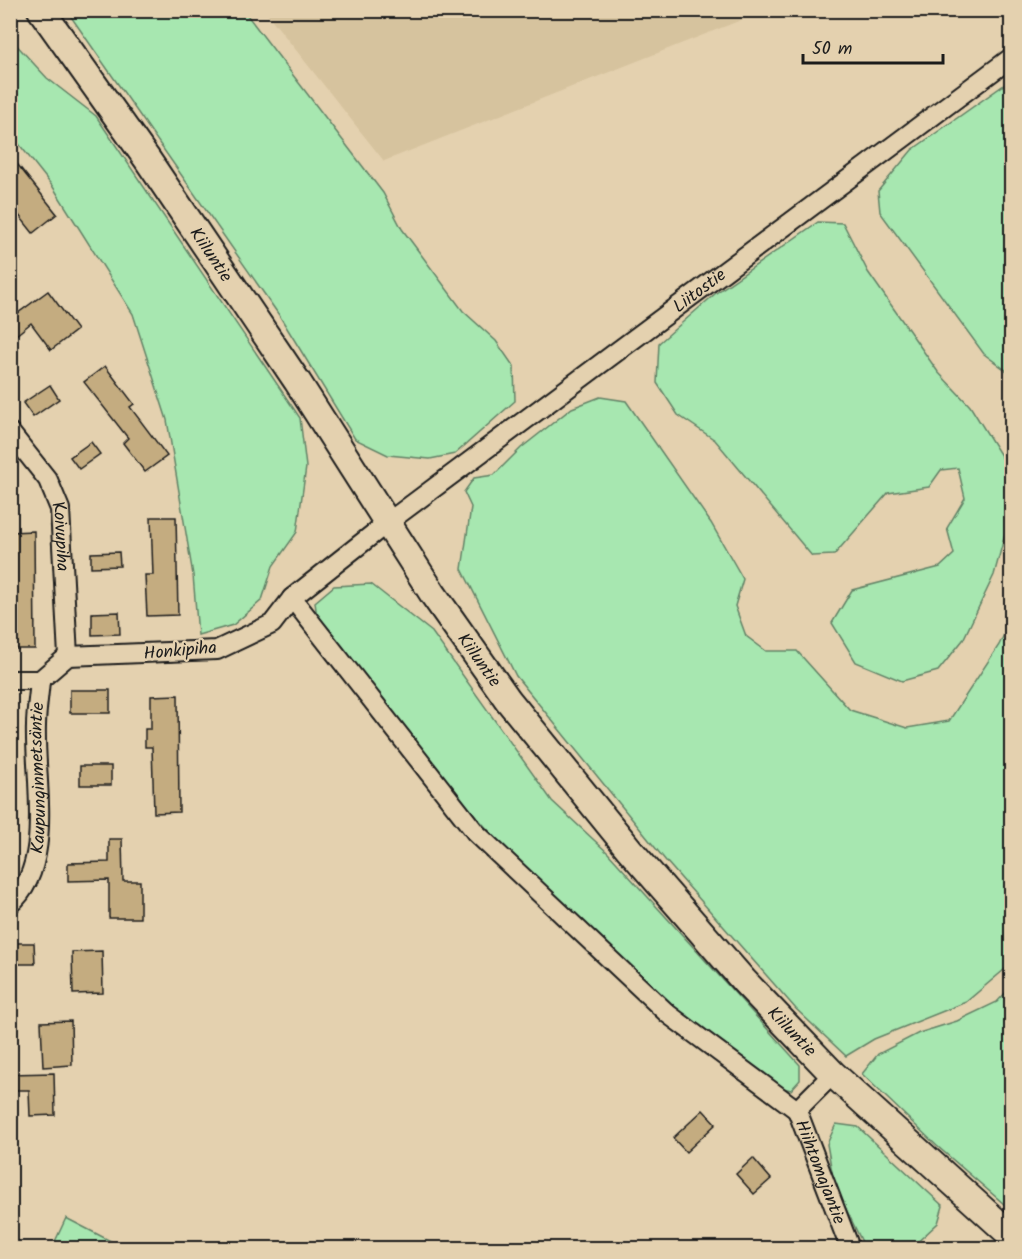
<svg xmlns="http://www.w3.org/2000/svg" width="1022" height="1259" font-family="Kalam,sans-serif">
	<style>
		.built { fill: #d6c39e }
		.green { fill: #a7e7b0; stroke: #628266; stroke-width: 1.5 }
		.building { fill: #c4ac80; stroke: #1c1c1c; stroke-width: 1.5 }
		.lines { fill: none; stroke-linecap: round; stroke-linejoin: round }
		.street-casing { stroke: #1c1c1c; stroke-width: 22 }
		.secondary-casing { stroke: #1c1c1c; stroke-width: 30 }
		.street { stroke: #e4d1af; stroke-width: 18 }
		.secondary { stroke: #e4d1af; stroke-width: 26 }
		.labels { text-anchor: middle; stroke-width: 4.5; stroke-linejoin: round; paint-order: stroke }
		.street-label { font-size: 18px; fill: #1c1c1c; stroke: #e4d1af }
	</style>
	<rect width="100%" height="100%" fill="#e4d1af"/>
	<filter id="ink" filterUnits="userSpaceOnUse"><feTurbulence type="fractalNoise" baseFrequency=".0167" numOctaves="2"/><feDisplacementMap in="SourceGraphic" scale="12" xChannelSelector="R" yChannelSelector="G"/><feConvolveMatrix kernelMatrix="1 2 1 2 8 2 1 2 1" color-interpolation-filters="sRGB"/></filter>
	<g filter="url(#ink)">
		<path class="built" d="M265 11H764L384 161Z"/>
		<g class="green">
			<path d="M67 11H244L383 193 402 229 463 311 496 341 514 367 515 401 455 454 430 459 388 455 355 439 279 315Z"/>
			<path d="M10 38 47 78 96 116 300 418 306 467 297 532 273 566 262 600 233 625 198 635 193 575 167 420 133 314 53 187 11 134Z"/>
			<path d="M1011 80V374L984 354 880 212 878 191 912 150Z"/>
			<path d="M818 222 843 223 868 272 938 372 970 406 1003 459 1010 516 994 575 963 640 938 671 902 681 856 662 832 623 852 590 940 567 954 554 947 528 965 498 958 468 941 470 929 487 888 493 834 555 812 556 715 440 678 415 657 383 659 343 716 293Z"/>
			<path d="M600 397 626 401 711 523 743 579 735 606 746 636 766 651H797L850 710 907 728 949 721 999 645 1011 620V964L966 1002 874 1039 846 1056 796 1009 666 861 516 676 462 569 471 507 464 492 474 478 494 475 521 448 572 408Z"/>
			<path d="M371 584 432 632 552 801 608 853 800 1065V1080L791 1090 776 1086 721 1042 676 1012 522 868 457 795 317 618 315 602 334 586Z"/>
			<path d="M1011 987V1210L937 1146 862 1074 878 1054 919 1033 957 1021 997 1002Z"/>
			<path d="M836 1124 858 1127 943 1206 938 1223 911 1248H865L834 1184 827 1144Z"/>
			<path d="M66 1218 124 1248H52Z"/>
		</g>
		<g class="building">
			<path d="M10 155 57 214 33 233 10 204Z"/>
			<path d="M48 291 77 330 51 350 31 323 10 340V319Z"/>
			<path d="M105 366 134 404 130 407 167 456 145 472 123 443 128 438 84 382Z"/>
			<path d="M50 385 59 399 33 417 23 403Z"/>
			<path d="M91 442 100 454 79 469 70 457Z"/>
			<path d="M151 517H176L178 615 147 616 145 575H153Z"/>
			<path d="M34 531 35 649H10V532Z"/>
			<path d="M119 552 120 566 91 567V553Z"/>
			<path d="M119 612 120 634 92 635V613Z"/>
			<rect x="70" y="690" width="40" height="23"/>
			<path d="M178 695 179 812 154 813 152 747H145V729H151V696Z"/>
			<rect x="80" y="766" width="31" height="19"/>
			<path d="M109 839H122L123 881H140V918H109V880L68 881V863L109 862Z"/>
			<path d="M10 943H34L35 964H10Z"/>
			<path d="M102 951 103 993 73 994 72 952Z"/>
			<path d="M71 1021 72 1065 43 1067 41 1022Z"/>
			<path d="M54 1073 55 1115 30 1116 29 1090H10V1074Z"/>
			<path d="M703 1110 716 1124 686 1152 673 1138Z"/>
			<path d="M753 1158 771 1179 754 1194 736 1174Z"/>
		</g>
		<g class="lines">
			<defs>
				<g id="street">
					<path id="s1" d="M10 432 48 480 60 509 68 656"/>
					<path d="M292 598 476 833 668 1014 797 1110"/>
					<path id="s2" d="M10 680H40L68 656 217 650 272 624 292 598 387 523 1012 57"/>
					<path id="s3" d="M10 904C55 866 34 779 36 726 36 711 39 695 40 680"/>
					<path id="s4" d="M833 1074 797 1110 850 1248"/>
				</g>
				<g id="secondary">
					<path id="s5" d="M41 10 147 159 297 381 433 594 508 700 629 849 744 981 833 1074 1012 1236"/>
				</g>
			</defs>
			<use href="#street" class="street-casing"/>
			<use href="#secondary" class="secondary-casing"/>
			<use href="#street" class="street"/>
			<use href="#secondary" class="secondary"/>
		</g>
	</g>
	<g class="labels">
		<g class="street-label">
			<text dy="6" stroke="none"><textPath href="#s5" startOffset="298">Kiiluntie</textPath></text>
			<text dy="6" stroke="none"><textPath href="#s2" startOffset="820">Liitostie</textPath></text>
			<text dy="6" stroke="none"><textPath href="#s1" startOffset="120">Koivupiha</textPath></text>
			<text transform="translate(180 650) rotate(-5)" y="6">Honkipiha</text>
			<text dy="6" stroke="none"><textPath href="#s5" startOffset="784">Kiiluntie</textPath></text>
			<text dy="6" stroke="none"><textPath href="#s3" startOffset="134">Kaupunginmetsäntie</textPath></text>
			<text dy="6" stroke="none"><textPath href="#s5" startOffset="1270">Kiiluntie</textPath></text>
			<text dy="6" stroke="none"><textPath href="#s4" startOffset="117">Hiihtomajantie</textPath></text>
		</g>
	</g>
	<rect width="1022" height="1259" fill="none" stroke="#e4d1af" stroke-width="36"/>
	<rect x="18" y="18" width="986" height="1223" fill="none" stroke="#1c1c1c" stroke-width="2" filter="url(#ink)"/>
	<path d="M803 54v9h140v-9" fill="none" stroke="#1c1c1c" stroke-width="3"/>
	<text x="812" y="54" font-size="18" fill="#1c1c1c" stroke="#e4d1af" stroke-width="4.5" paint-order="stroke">50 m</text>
</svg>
